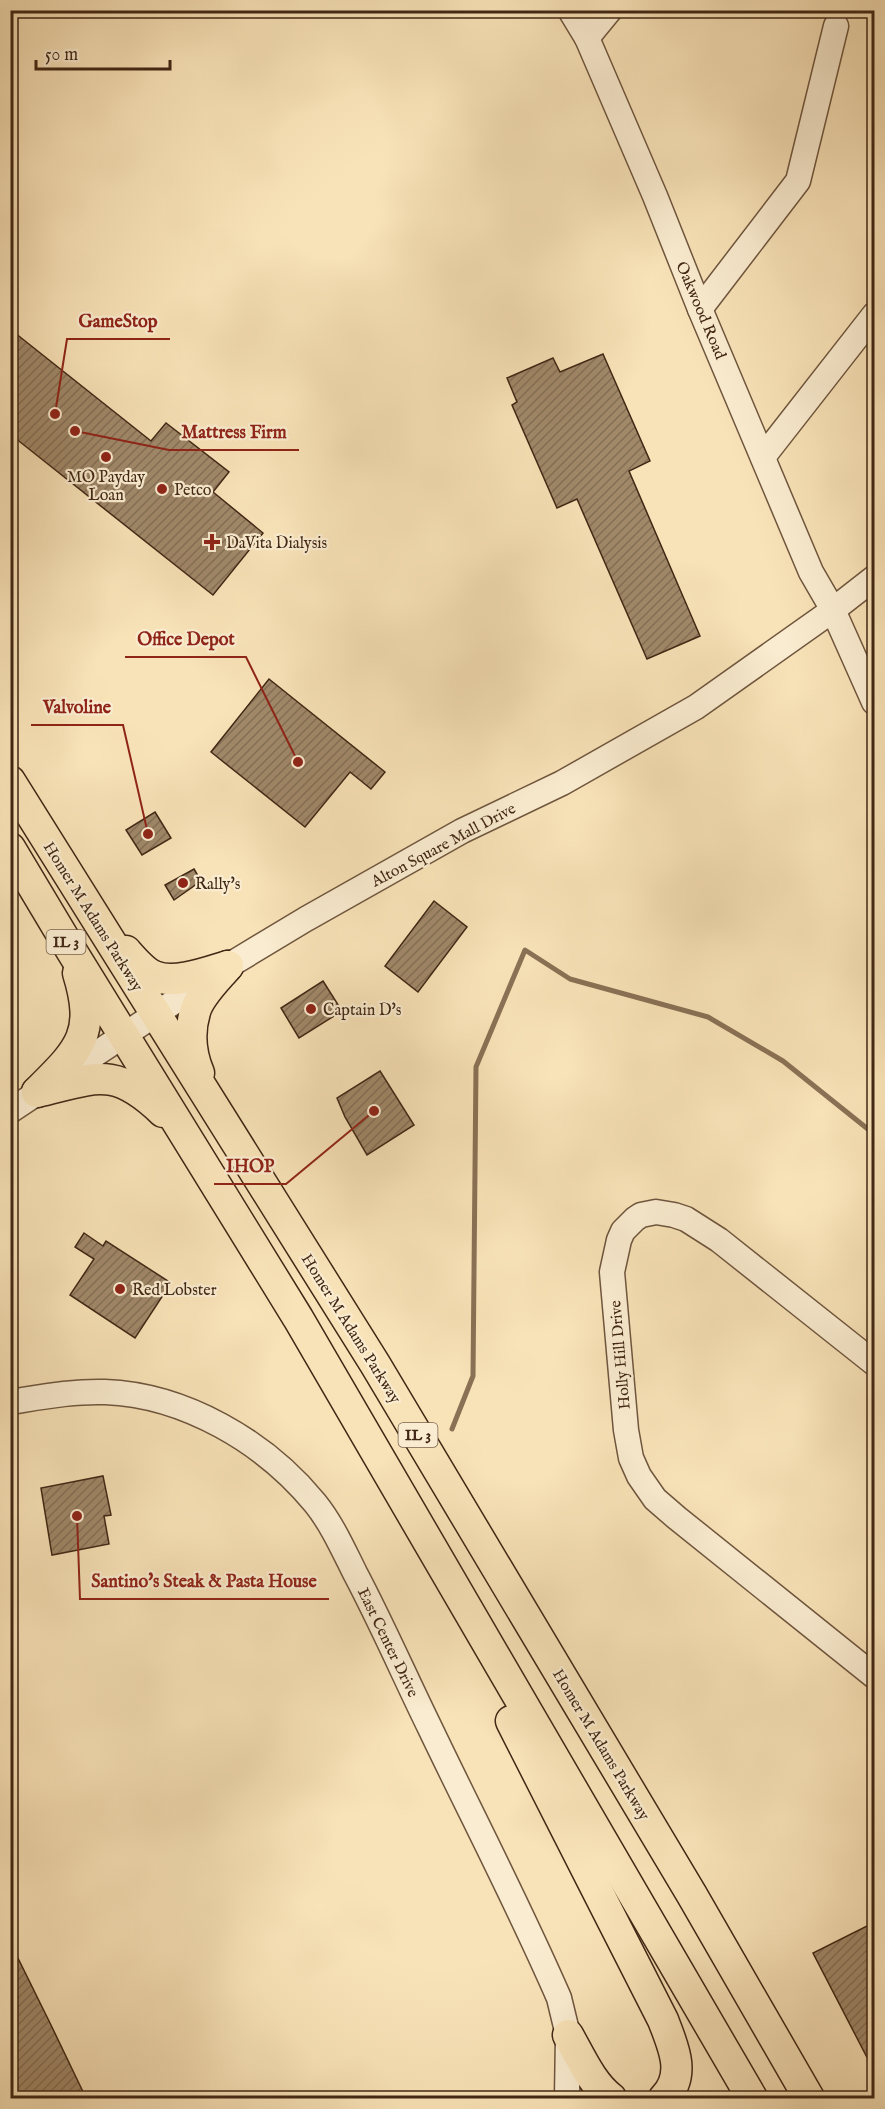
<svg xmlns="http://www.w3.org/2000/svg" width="885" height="2109" font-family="'IM FELL English',serif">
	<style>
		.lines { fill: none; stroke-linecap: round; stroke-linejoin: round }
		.stream { stroke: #8a7155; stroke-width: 5 }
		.building { fill: url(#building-hatch); stroke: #412715; stroke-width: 1.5 }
		.minor-casing { stroke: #6f563e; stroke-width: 27 }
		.major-casing { stroke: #412715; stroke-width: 33 }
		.minor { stroke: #faecd0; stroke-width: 24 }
		.major { stroke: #f8e2b7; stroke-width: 30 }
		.poi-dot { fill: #8f2418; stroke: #faecd0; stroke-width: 2 }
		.labels { text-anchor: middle; stroke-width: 4.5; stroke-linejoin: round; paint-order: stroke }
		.shield { fill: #faecd0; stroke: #78624d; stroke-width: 1.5 }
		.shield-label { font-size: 15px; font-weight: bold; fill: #412715 }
		.street-label { font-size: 16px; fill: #412715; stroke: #faecd0 }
		.poi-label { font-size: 16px; fill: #412715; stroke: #faecd0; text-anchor: start }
		.leader { fill: none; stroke: #8f2418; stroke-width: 2 }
		.callout-dot { fill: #8f2418; stroke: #faecd0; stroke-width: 2 }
		.callout-label { font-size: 18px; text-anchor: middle; font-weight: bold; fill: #8f2418; stroke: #faecd0; stroke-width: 4.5; stroke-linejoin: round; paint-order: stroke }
	</style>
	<defs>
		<pattern id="building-hatch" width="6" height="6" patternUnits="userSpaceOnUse" patternTransform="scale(1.5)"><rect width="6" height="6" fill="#a08869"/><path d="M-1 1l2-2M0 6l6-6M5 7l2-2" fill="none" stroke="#846f55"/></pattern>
	</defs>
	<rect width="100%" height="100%" fill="#f8e2b7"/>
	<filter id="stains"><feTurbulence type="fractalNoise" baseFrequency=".00333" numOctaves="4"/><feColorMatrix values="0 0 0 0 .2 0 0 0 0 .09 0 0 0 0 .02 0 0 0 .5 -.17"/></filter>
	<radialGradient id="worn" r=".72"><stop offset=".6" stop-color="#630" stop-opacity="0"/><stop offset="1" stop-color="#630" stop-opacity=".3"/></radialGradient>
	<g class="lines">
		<path class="stream" d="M452 1429 473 1376 476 1067 525 950 570 979 708 1017 783 1061 874 1134"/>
	</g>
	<g class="building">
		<path d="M10 329 151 441 166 423 229 472 213 492 263 533 213 595 10 434Z"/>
		<path d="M603 354 650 461 629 471 700 636 647 659 577 499 557 508 512 405 517 402 507 378 553 358 560 372Z"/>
		<path d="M269 679 385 772 371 789 350 772 305 827 211 752Z"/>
		<path d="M155 812 171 838 142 855 126 830Z"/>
		<path d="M194 869 201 881 174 900 165 885Z"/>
		<path d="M434 901 467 927 418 992 385 966Z"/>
		<path d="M323 981 342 1011 299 1038 281 1008Z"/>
		<path d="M380 1071 414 1125 367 1155 345 1117 337 1098Z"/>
		<path d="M84 1233 103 1246 106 1241 171 1283 135 1338 70 1295 94 1259 75 1247Z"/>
		<path d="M103 1476 111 1515 104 1516 109 1544 52 1555 41 1488Z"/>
		<path d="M867 1926 874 1940V2071L813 1953Z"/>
		<path d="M10 1942 50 2023 86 2098H10Z"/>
	</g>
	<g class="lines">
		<defs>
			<g id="minor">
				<path d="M570 10 587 38 655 196 700 309 811 572 833 610 874 702"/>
				<path d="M587 38 610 10"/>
				<path d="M700 309 798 181 836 26"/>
				<path d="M763 457 874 315"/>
				<path d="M10 1111 228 966 306 919 462 831 562 783 696 707 833 610 874 578"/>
				<path d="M874 1363 719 1240 686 1219 674 1215 656 1212 641 1215 635 1219 623 1231 619 1240 612 1272 626 1430 631 1458 639 1476 655 1499 677 1518 874 1676"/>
				<path d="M10 1402C42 1397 73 1391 105 1392 185 1395 265 1442 315 1503 332 1524 343 1549 355 1573 382 1624 405 1677 430 1728 473 1818 519 1906 559 1998L568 2035 567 2098"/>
			</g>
			<g id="major">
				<path d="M10 781 375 1364 692 1895 809 2098"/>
				<path d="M10 848 71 950 298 1318 752 2098"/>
				<path d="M126 951C133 959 144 972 154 976 174 985 208 972 228 966"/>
				<path d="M199 1073C191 1054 189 1032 195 1012 199 996 217 979 228 966"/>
				<path d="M37 1092C96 1078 114 1065 163 1112"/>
				<path d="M37 1092C79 1050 97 1035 78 973"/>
				<path d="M511 1721 663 2020C673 2046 687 2075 664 2098"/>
				<path d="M568 2035C580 2056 592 2084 611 2098"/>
			</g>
		</defs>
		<use href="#minor" class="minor-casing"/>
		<use href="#major" class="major-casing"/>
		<use href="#minor" class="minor"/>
		<use href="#major" class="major"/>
	</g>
	<g class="poi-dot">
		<circle cx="106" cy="457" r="6"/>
		<circle cx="162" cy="489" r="6"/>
		<path d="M209 533h6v6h6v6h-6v6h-6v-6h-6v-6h6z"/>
		<circle cx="183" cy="883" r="6"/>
		<circle cx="311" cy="1009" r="6"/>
		<circle cx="120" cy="1289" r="6"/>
	</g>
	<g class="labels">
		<g class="shield">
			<rect x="46.5" y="930" width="39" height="24" rx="4.5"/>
			<rect x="398.5" y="1423" width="39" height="24" rx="4.5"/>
		</g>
		<g class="shield-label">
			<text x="66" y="947">IL 3</text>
			<text x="418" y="1440">IL 3</text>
		</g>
		<g class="street-label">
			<text transform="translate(702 310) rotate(67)" y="6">Oakwood Road</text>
			<text transform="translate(443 844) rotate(-28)" y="6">Alton Square Mall Drive</text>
			<text transform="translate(94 916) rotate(58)" y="6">Homer M Adams Parkway</text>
			<text transform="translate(352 1328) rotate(58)" y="6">Homer M Adams Parkway</text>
			<text transform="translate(619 1355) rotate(-95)" y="6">Holly Hill Drive</text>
			<text transform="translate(389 1642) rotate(64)" y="6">East Center Drive</text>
			<text transform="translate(602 1744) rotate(59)" y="6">Homer M Adams Parkway</text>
		</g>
		<g class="poi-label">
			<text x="106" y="482" text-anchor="middle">MO Payday<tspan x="106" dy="18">Loan</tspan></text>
			<text x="174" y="495">Petco</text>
			<text x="226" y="548">DaVita Dialysis</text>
			<text x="195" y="889">Rally's</text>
			<text x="323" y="1015">Captain D's</text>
			<text x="132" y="1295">Red Lobster</text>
		</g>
	</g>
	<path class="leader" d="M55 414L67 339H170M75 431L169 450H299M298 762L246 657H125M148 834L123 725H31M374 1111L286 1184H214M77 1516L80 1599H329"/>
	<g class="callout-dot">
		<circle cx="55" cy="414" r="6"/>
		<circle cx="75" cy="431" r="6"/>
		<circle cx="298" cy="762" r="6"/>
		<circle cx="148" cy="834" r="6"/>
		<circle cx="374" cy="1111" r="6"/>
		<circle cx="77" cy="1516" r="6"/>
	</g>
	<g class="callout-label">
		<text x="118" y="327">GameStop</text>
		<text x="234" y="438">Mattress Firm</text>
		<text x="186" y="645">Office Depot</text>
		<text x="77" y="713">Valvoline</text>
		<text x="250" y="1172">IHOP</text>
		<text x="204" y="1587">Santino's Steak &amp; Pasta House</text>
	</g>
	<rect width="885" height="2109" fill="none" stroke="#f8e2b7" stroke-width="36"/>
	<rect x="12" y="12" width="861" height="2085" fill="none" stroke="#412715" stroke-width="3"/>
	<rect x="18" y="18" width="849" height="2073" fill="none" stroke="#412715" stroke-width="1.5"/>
	<path d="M36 60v9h134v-9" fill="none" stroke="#412715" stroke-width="3"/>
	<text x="45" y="60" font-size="18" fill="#412715" stroke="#faecd0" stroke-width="4.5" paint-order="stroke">50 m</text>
	<rect width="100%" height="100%" filter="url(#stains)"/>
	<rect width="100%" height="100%" fill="url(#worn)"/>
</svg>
